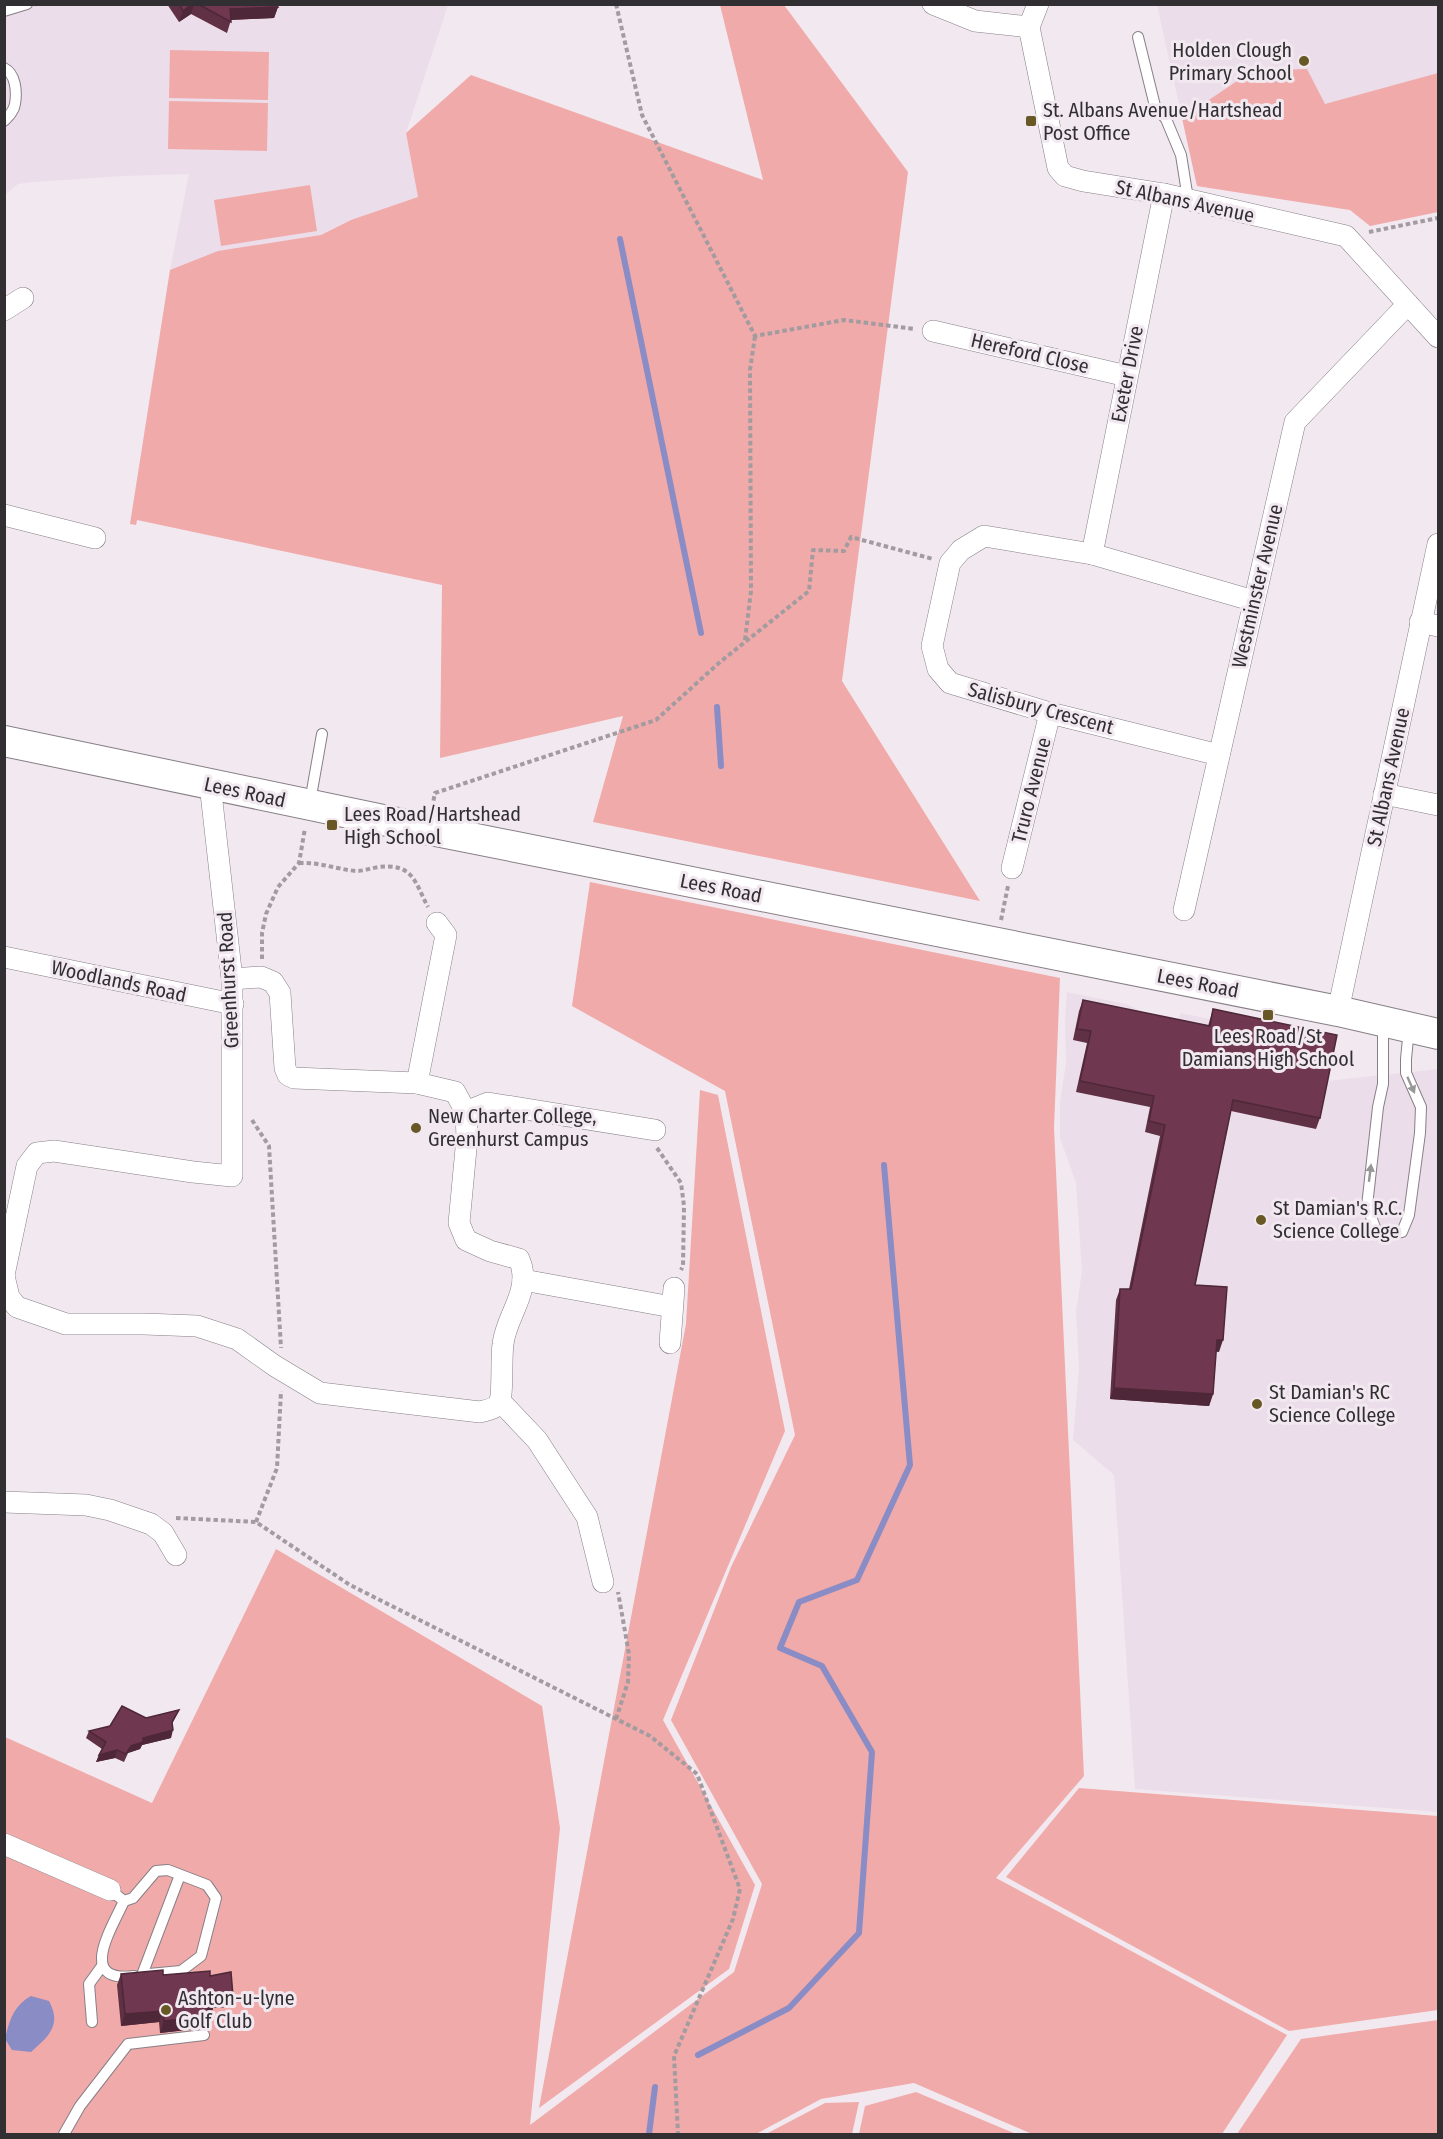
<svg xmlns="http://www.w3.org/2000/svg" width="1443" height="2139" font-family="'Fira Sans Condensed',sans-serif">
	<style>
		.built { fill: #ecddea }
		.green { fill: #f0aaa9 }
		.water { fill: #8a8cc5 }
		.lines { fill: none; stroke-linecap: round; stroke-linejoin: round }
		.stream { stroke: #8a8cc5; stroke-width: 6 }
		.lane-casing { stroke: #877f86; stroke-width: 12 }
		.street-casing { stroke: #877f86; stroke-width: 22 }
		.secondary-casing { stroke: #877f86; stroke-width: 32 }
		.path { stroke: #a29ba0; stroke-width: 4; stroke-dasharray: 4.5 3; stroke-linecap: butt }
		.lane { stroke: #fff; stroke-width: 10 }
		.street { stroke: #fff; stroke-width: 21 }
		.secondary { stroke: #fff; stroke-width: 30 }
		.wall { fill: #603045 }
		.shaded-wall { fill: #4e2738 }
		.building { fill: #703850; stroke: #4e2738; stroke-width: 1.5 }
		.oneway { fill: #989798 }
		.poi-dot { fill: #675825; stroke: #f2e9f0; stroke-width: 2 }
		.labels { text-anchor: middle; stroke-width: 6; stroke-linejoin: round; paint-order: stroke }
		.poi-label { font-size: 20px; fill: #322f32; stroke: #f2e9f0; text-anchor: start }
		.street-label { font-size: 20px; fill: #322f32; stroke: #f2e9f0 }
	</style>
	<rect width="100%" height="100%" fill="#f2e9f0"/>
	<g class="built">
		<path d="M5 5H448L406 133 418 197 137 521 136 525 130 524 170 270 189 174 125 176 34 182 18 184 5 195Z"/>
		<path d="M1157 5H1438V212L1370 226 1350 210 1197 186Z"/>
		<path d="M1067 992 1126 1004 1174 1026 1181 1013 1326 1044 1318 1082 1438 1069V1812L1135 1789 1114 1475 1073 1440 1079 1368 1076 1311 1082 1271 1076 1183 1060 1138V1102L1066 1063 1065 1019Z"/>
	</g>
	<g class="green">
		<path d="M720 5H784L908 172 842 681 980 901 593 822 623 716 440 758 442 585 137 520 136 525 130 524 170 270 218 251 321 235 351 220 418 197 406 133 471 75 763 180Z"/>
		<path d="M170 50 269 52 268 100 169 98Z"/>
		<path d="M1307 69 1325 104 1438 73V212L1370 226 1350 210 1197 186 1182 118 1252 71Z"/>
		<path d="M169 101 268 103 267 151 168 149Z"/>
		<path d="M310 185 317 231 221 246 214 200Z"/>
		<path d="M590 882 1060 978 1054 1128 1084 1776 996 1878 1287 2035 1222 2134H1032L914 2083 821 2099 756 2134H5V1737L152 1803 276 1549 542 1706 560 1828 530 2125 734 1972 762 1884 671 1720 731 1567 795 1435 725 1091 572 1006Z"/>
		<path d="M700 1090 718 1095 785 1431 663 1720 755 1885 729 1969 539 2108 686 1324Z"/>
		<path d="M1079 1788 1438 1816V2010L1289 2031 1006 1877Z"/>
		<path d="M1438 2020V2134H1237L1301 2039Z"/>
		<path d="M916 2092 1016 2134H859L865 2106Z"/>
		<path d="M859 2102 852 2134H766L825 2103Z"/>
	</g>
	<path class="water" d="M31 1996 49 2001C62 2025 49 2036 31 2052L12 2050 5 2039C9 2021 14 2005 31 1996Z"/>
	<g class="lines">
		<g class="stream">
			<path d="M620 239 701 633"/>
			<path d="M717 707 721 766"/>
			<path d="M698 2055 789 2008 859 1933 872 1752 822 1666 780 1648 799 1602 857 1580 910 1465 884 1165"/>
			<path d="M649 2134 655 2087"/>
		</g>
		<defs>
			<g id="lane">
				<path d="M4 11 27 4"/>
				<path d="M1138 37 1155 106 1166 119 1181 155 1188 199"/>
				<path d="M4 68C16 74 17 92 15 104 14 111 9 116 4 121"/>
				<path d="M310 802 322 734"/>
				<path d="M1383 1023V1084L1378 1107 1367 1206 1376 1230 1382 1234 1402 1232 1409 1215 1420 1133 1421 1107 1406 1073V1059L1409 1028"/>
				<path d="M110 1890 124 1901 133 1898 156 1871 168 1870 207 1885 216 1898 201 1956 181 1971 149 1974"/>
				<path d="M124 1901C112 1928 76 1983 134 1976"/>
				<path d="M142 1975 180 1875"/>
				<path d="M92 2022 89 1984 102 1966"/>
				<path d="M64 2134 80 2106 128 2044 204 2035"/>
			</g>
			<g id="street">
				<path d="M933 4 975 21 1029 27"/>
				<path d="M1038 4 1029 27 1058 168 1065 176 1083 181 1164 194 1346 236 1438 337"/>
				<path d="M4 310 23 298"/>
				<path d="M933 331 1127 376"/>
				<path d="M4 515 95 538"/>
				<path d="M1092 554 1164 194"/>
				<path d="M1420 622 1438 626"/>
				<path d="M1219 755 1050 713 950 683 938 669 932 646 950 563 961 550 984 536 1092 554 1254 601"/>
				<path d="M1384 794 1438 805"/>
				<path d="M1012 868 1050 713"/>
				<path d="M1184 910 1295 422 1408 304"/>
				<path d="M4 957 233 1004"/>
				<path d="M1338 1011 1438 544"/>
				<path d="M417 1083 446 935 437 923"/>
				<path d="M466 1112 488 1103 655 1130"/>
				<path d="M4 1275 27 1166 37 1153 54 1151 193 1172 232 1176V979L210 784"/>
				<path d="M4 1276 9 1297 17 1307 66 1324H144L197 1326 237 1339 275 1366 320 1393 480 1412C487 1410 497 1409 500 1401 503 1392 501 1357 503 1344 506 1315 533 1290 519 1259L490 1251 466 1240 459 1223 467 1138 466 1112 455 1092 417 1083 294 1078 288 1075 285 1068 280 993 273 982 261 977 232 979"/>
				<path d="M523 1280 672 1307"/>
				<path d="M670 1343 674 1288"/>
				<path d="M500 1401 537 1440 587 1517 603 1582"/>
				<path d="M4 1502 86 1505 110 1510 151 1524 163 1533 176 1555"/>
				<path d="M4 1844 110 1890"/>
			</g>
			<path id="secondary" d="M4 741 426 829 1338 1011 1438 1034"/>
		</defs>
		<use href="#lane" class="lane-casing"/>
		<use href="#street" class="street-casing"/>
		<use href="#secondary" class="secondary-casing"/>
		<g class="path">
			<path d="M616 4 642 115 755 336 844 320 915 329"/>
			<path d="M1369 232 1438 218"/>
			<path d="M745 640 751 591 750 370 755 336"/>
			<path d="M432 808 435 793 656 720 720 662 809 591 813 550 844 551 851 537 933 559"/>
			<path d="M299 863C319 862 336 869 356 871 364 871 371 868 379 867 414 863 415 883 428 907"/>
			<path d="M1001 920 1008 886"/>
			<path d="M262 959V933L266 914 278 887 299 863 305 828"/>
			<path d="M252 1120 269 1146 281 1348"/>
			<path d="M657 1148 681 1183 684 1206 683 1266 681 1270"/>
			<path d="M176 1518 256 1522 350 1585 650 1736 697 1774 740 1889 733 1919 674 2056 678 2134"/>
			<path d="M256 1522 277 1468 281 1391"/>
			<path d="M616 1719 628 1682 629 1654 618 1592"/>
		</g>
		<use href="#lane" class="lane"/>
		<use href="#street" class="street"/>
		<use href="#secondary" class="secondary"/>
	</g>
	<g class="wall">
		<path d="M167 4H276L278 7 274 18 231 20 227 33 191 14 179 22Z"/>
		<path d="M1083 1000 1208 1026 1213 1009 1320 1118 1316 1129 1231 1111 1195 1285 1219 1352 1216 1351 1213 1394 1209 1406 1110 1399 1116 1300 1120 1289H1129L1160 1136 1145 1132 1150 1107 1076 1092 1087 1043 1073 1040 1079 1011Z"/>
		<path d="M179 1710 172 1724 171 1738 142 1745 140 1749 128 1753 124 1762 115 1758 96 1762 102 1749 86 1738 89 1731 146 1718Z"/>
		<path d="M121 1974 210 1976 229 2007 213 2008 212 2012H207L208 2016 204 2028 160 2033 159 2022 121 2026 117 1985Z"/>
	</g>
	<g class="shaded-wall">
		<path d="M192 4H194L191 14 179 22 183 11Z"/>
		<path d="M278 7 274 18 226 20 230 9Z"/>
		<path d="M1217 1340H1223L1219 1352 1213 1351Z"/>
		<path d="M1114 1388 1213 1394 1209 1406 1110 1399Z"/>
		<path d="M173 1730 171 1738 142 1745 140 1749 128 1753 124 1762 131 1746 143 1738Z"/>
		<path d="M117 1750 115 1758 96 1762 99 1755Z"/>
		<path d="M233 1996 229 2007 213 2008 212 2012 202 2013 207 2002 216 1997Z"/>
		<path d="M163 2011 159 2022 121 2026 125 2014Z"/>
		<path d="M208 2016 204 2028 160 2033 164 2021Z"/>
	</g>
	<g class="building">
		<path d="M179 4H192L183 11Z"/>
		<path d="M198 4H276L278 7 230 9 231 22Z"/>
		<path d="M1083 1000 1210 1026 1213 1009 1337 1035 1320 1118 1233 1100 1195 1285 1227 1287 1223 1340H1217L1213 1394 1114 1388 1120 1289H1131L1165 1125 1149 1121 1154 1096 1080 1081 1091 1031 1077 1029Z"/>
		<path d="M122 1706 146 1718 179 1710 172 1722 173 1730 143 1738V1742L131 1746 126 1754 117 1750 99 1755 106 1742 89 1731 110 1726Z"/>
		<path d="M163 1970V1975L210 1971V1976L231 1972 233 1996 216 1997V2001L207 2002 208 2016 164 2021 163 2011 125 2014 121 1974Z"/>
	</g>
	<defs><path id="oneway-solid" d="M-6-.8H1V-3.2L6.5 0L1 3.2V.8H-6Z" transform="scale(1.5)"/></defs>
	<g class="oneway">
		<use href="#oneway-solid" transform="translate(1411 1085) rotate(66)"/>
		<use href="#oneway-solid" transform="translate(1370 1173) rotate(-83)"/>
	</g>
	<g class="poi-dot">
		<circle cx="1304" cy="61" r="6"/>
		<rect x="1025" y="115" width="12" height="12" rx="3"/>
		<rect x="326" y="819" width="12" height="12" rx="3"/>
		<rect x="1262" y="1009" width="12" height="12" rx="3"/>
		<circle cx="416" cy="1128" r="6"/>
		<circle cx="1261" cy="1220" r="6"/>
		<circle cx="1257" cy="1404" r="6"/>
		<circle cx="166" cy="2010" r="6"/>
	</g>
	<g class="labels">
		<g class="poi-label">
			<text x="1292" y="57" text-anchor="end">Holden Clough<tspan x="1292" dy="23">Primary School</tspan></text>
			<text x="1043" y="117">St. Albans Avenue/Hartshead<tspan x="1043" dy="23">Post Office</tspan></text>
			<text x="344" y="821">Lees Road/Hartshead<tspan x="344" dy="23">High School</tspan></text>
			<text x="1268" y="1043" text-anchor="middle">Lees Road/St<tspan x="1268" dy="23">Damians High School</tspan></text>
			<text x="428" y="1123">New Charter College,<tspan x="428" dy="23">Greenhurst Campus</tspan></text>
			<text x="1273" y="1215">St Damian's R.C.<tspan x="1273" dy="23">Science College</tspan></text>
			<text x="1269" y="1399">St Damian's RC<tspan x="1269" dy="23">Science College</tspan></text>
			<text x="178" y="2005">Ashton-u-lyne<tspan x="178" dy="23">Golf Club</tspan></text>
		</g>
		<g class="street-label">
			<text transform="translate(1185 201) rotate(12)" y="7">St Albans Avenue</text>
			<text transform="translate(1030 353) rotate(13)" y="7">Hereford Close</text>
			<text transform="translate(1127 374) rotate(-79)" y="7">Exeter Drive</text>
			<text transform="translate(1257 586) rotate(-77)" y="7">Westminster Avenue</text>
			<text transform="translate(1041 708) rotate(15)" y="7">Salisbury Crescent</text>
			<text transform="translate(1388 777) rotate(-78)" y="7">St Albans Avenue</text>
			<text transform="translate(1031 790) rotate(-76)" y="7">Truro Avenue</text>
			<text transform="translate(245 792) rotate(12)" y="7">Lees Road</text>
			<text transform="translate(721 888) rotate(11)" y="7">Lees Road</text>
			<text transform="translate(228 980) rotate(-93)" y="7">Greenhurst Road</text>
			<text transform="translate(119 981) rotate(12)" y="7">Woodlands Road</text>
			<text transform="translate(1198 983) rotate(11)" y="7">Lees Road</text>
		</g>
	</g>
	<rect width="1443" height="2139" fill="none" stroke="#322f32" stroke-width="12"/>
</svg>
